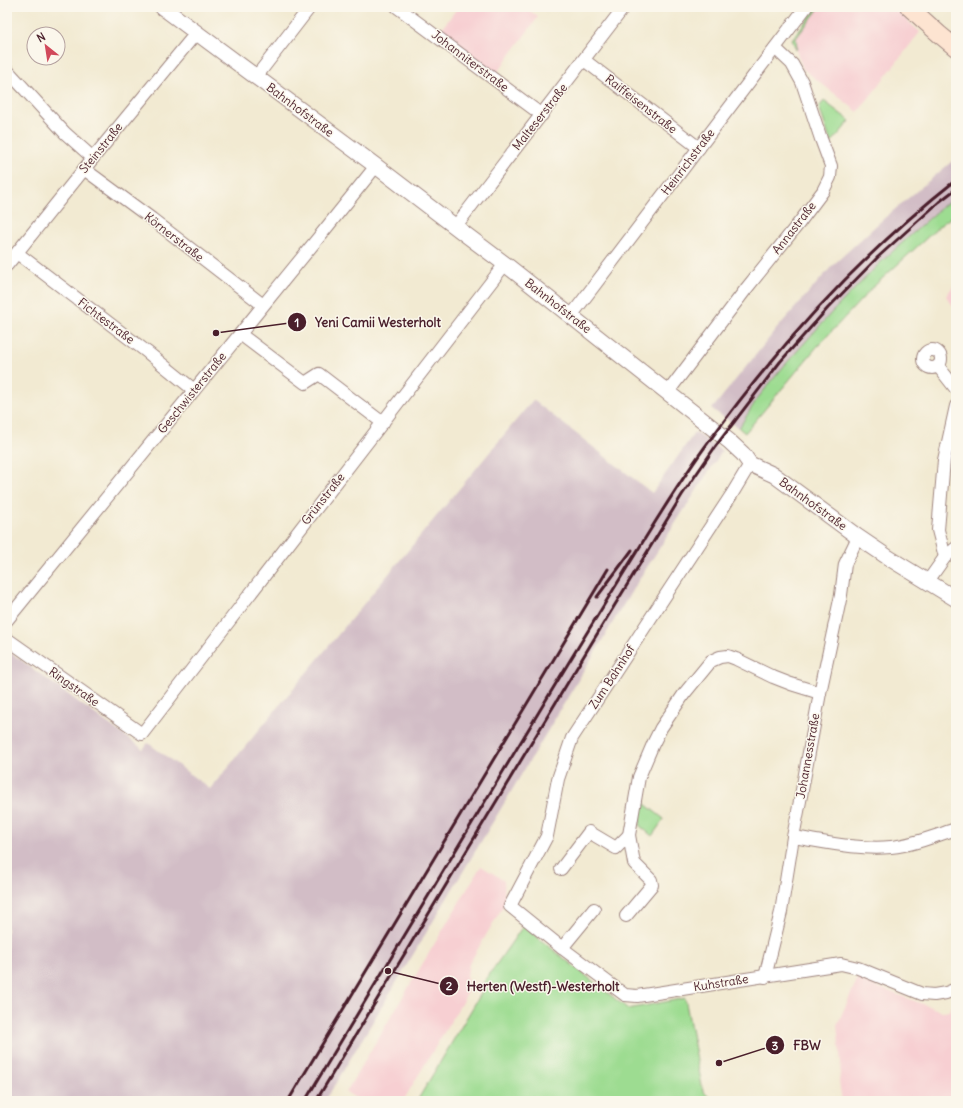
<svg xmlns="http://www.w3.org/2000/svg" width="963" height="1108" font-family="Delius,sans-serif">
	<style>
		.built { fill: #f7cfd2 }
		.industrial { fill: #d2bdc6 }
		.green { fill: #9ddc91; stroke: #747e5e }
		.lines { fill: none; stroke-linecap: round; stroke-linejoin: round }
		.minor-casing { stroke: #9e847e; stroke-width: 14 }
		.tertiary-casing { stroke: #9e847e; stroke-width: 17 }
		.secondary-casing { stroke: #9e847e; stroke-width: 19 }
		.minor { stroke: #fff; stroke-width: 12 }
		.tertiary { stroke: #fff; stroke-width: 15 }
		.secondary { stroke: #fde4d1; stroke-width: 17 }
		.rail { stroke: #4a1f2b; stroke-width: 3 }
		.labels { text-anchor: middle; stroke-width: 3; stroke-linejoin: round; paint-order: stroke }
		.street-label { font-size: 12px; fill: #4a1f2b; stroke: #fbf7ec }
		.leader { fill: none; stroke: #4a1f2b; stroke-width: 1.5 }
		.callout-dot { fill: #4a1f2b; stroke: #fbf7ec; stroke-width: 1.5 }
		.mark-label { font-size: 12px; text-anchor: middle; font-weight: bold; fill: #fff }
		.callout-label { font-size: 13px; text-anchor: middle; font-weight: bold; fill: #4a1f2b; stroke: #fbf7ec; stroke-width: 3; stroke-linejoin: round; paint-order: stroke }
	</style>
	<rect width="100%" height="100%" fill="#fbf7ec"/>
	<filter id="ink" filterUnits="userSpaceOnUse"><feTurbulence type="fractalNoise" baseFrequency=".025" numOctaves="2"/><feDisplacementMap in="SourceGraphic" scale="8" xChannelSelector="R" yChannelSelector="G"/><feConvolveMatrix kernelMatrix="1 2 1 2 8 2 1 2 1" color-interpolation-filters="sRGB"/></filter>
	<filter id="wash" filterUnits="userSpaceOnUse"><feTurbulence type="fractalNoise" baseFrequency=".012" numOctaves="4" result="noise"/><feDisplacementMap in="SourceGraphic" scale="16" xChannelSelector="R" yChannelSelector="G"/><feGaussianBlur stdDeviation="0.9" result="paint"/><feColorMatrix in="noise" values="0 0 0 0 0 0 0 0 0 0 0 0 0 0 0 0 0 1.4 0 .05"/><feComposite in="paint" operator="in"/></filter>
	<g filter="url(#wash)">
		<rect width="100%" height="100%" fill="#f2ead2"/>
		<g class="built">
			<path d="M458 7H525L538 17 496 74 440 31Z"/>
			<path d="M817 7H893L920 32 858 112 803 69 792 39Z"/>
			<path d="M956 282V310L946 296Z"/>
			<path d="M481 866 504 880 505 903 469 964 467 976 468 990 464 999 403 1101H360L346 1092Z"/>
			<path d="M858 978 880 988 944 1012 949 1011 952 1005 956 1006V1101H842L839 1082 841 1063 837 1025Z"/>
		</g>
		<g class="industrial">
			<path d="M956 158V196L942 207 881 262 832 312 784 366 757 399 739 428 712 409 779 326 833 265 881 221Z"/>
			<path d="M533 400 652 493 695 432 722 451 633 589 325 1101H7V650L143 749 148 743 210 789Z"/>
		</g>
		<g class="green">
			<path d="M817 7H820L796 38 797 48 796 50 792 39Z"/>
			<path d="M824 101 850 121 831 143 819 107Z"/>
			<path d="M956 196V214L943 223 873 287 816 348 745 433 739 428 757 399 784 366 832 312 881 262 942 207Z"/>
			<path d="M641 801 664 819 652 836 640 826Z"/>
			<path d="M523 926 628 1009 685 998 703 1091 713 1101H417L482 992V985Z"/>
		</g>
	</g>
	<g filter="url(#ink)">
		<g class="lines">
			<defs>
				<g id="minor">
					<path d="M397 7 542 115"/>
					<path d="M584 60 699 148"/>
					<path d="M7 70 65 133 93 158"/>
					<path d="M256 77 310 7"/>
					<path d="M84 169 152 219 263 305"/>
					<path d="M455 227 624 7"/>
					<path d="M17 253 147 352 194 390"/>
					<path d="M7 265 93 158 197 32"/>
					<path d="M571 316 806 7"/>
					<path d="M240 334 305 383 319 374 383 423"/>
					<circle cx="932" cy="359" r="9"/>
					<path d="M938 366 956 389"/>
					<path d="M668 392 746 289 799 223 823 191 830 177 831 166 821 139 802 82 792 64 775 48"/>
					<path d="M750 464 732 494 572 738 558 779 547 836 510 906 562 948 625 995 637 996 663 992 841 964 858 968 922 994 934 995 946 993 956 989"/>
					<path d="M945 557 938 530 944 460 956 406"/>
					<path d="M928 581 945 557 956 548"/>
					<path d="M7 620 323 232 376 166"/>
					<path d="M7 639 142 734 505 264"/>
					<path d="M793 837C825 842 858 850 891 847 913 845 935 836 956 829"/>
					<path d="M561 869 589 832 616 848 629 835"/>
					<path d="M626 916 652 885 651 880 634 863 629 835 639 777 653 744 661 728 684 694 711 661 720 657 728 656 736 659 773 677 791 684 820 693"/>
					<path d="M562 948 594 909"/>
					<path d="M765 977 781 912 793 837 800 801 820 693 841 595 845 564 858 537"/>
				</g>
				<path id="tertiary" d="M162 7 376 166 465 234 505 264 729 441 743 454 750 464 774 475 858 537 889 558 956 599"/>
				<path id="secondary" d="M909 7 939 34 956 48"/>
			</defs>
			<use href="#minor" class="minor-casing"/>
			<use href="#tertiary" class="tertiary-casing"/>
			<use href="#secondary" class="secondary-casing"/>
			<use href="#minor" class="minor"/>
			<use href="#tertiary" class="tertiary"/>
			<use href="#secondary" class="secondary"/>
			<g class="rail">
				<path d="M597 597 632 550"/>
				<path d="M288 1101 608 569"/>
				<path d="M305 1101C384 969 463 837 543 705 576 650 610 595 644 540 665 506 686 472 710 440 780 344 862 254 956 180"/>
				<path d="M316 1101 591 644 682 495 715 447 780 362 828 308 878 257 939 202 956 189"/>
			</g>
		</g>
	</g>
	<g class="labels">
		<g class="street-label">
			<text transform="translate(470 61) rotate(37)" y="4">Johanniterstraße</text>
			<text transform="translate(641 104) rotate(38)" y="4">Raiffeisenstraße</text>
			<text transform="translate(300 110) rotate(37)" y="4">Bahnhofstraße</text>
			<text transform="translate(540 117) rotate(-52)" y="4">Malteserstraße</text>
			<text transform="translate(101 148) rotate(-51)" y="4">Steinstraße</text>
			<text transform="translate(688 162) rotate(-53)" y="4">Heinrichstraße</text>
			<text transform="translate(794 228) rotate(-52)" y="4">Annastraße</text>
			<text transform="translate(174 237) rotate(38)" y="4">Körnerstraße</text>
			<text transform="translate(558 306) rotate(38)" y="4">Bahnhofstraße</text>
			<text transform="translate(106 321) rotate(37)" y="4">Fichtestraße</text>
			<text transform="translate(192 393) rotate(-51)" y="4">Geschwisterstraße</text>
			<text transform="translate(323 499) rotate(-52)" y="4">Grünstraße</text>
			<text transform="translate(813 504) rotate(36)" y="4">Bahnhofstraße</text>
			<text transform="translate(612 677) rotate(-57)" y="4">Zum Bahnhof</text>
			<text transform="translate(74 687) rotate(35)" y="4">Ringstraße</text>
			<text transform="translate(808 756) rotate(-80)" y="4">Johannesstraße</text>
			<text transform="translate(721 983) rotate(-9)" y="4">Kuhstraße</text>
		</g>
	</g>
	<path class="leader" d="M216 333L297 322M388 971L449 986M719 1063L775 1045"/>
	<g class="callout-dot">
		<circle cx="216" cy="333" r="4"/>
		<circle cx="388" cy="971" r="4"/>
		<circle cx="719" cy="1063" r="4"/>
		<circle cx="297" cy="322" r="10"/>
		<circle cx="449" cy="986" r="10"/>
		<circle cx="775" cy="1045" r="10"/>
	</g>
	<g class="mark-label">
		<text x="297" y="327">1</text>
		<text x="449" y="990">2</text>
		<text x="775" y="1050">3</text>
	</g>
	<g class="callout-label">
		<text x="378" y="327">Yeni Camii Westerholt</text>
		<text x="543" y="991">Herten (Westf)-Westerholt</text>
		<text x="807" y="1050">FBW</text>
	</g>
	<rect width="963" height="1108" fill="none" stroke="#fbf7ec" stroke-width="24"/>
	<g transform="translate(46 46) rotate(330)"><circle r="19" fill="#fbf7ec" stroke="#b4a19f"/>
	<path d="M0-3L7 15L0 10L-7 15Z" fill="#d1495b"/>
	<text y="-6" font-size="11" font-weight="bold" text-anchor="middle" fill="#4a1f2b">N</text>
	</g>
</svg>
